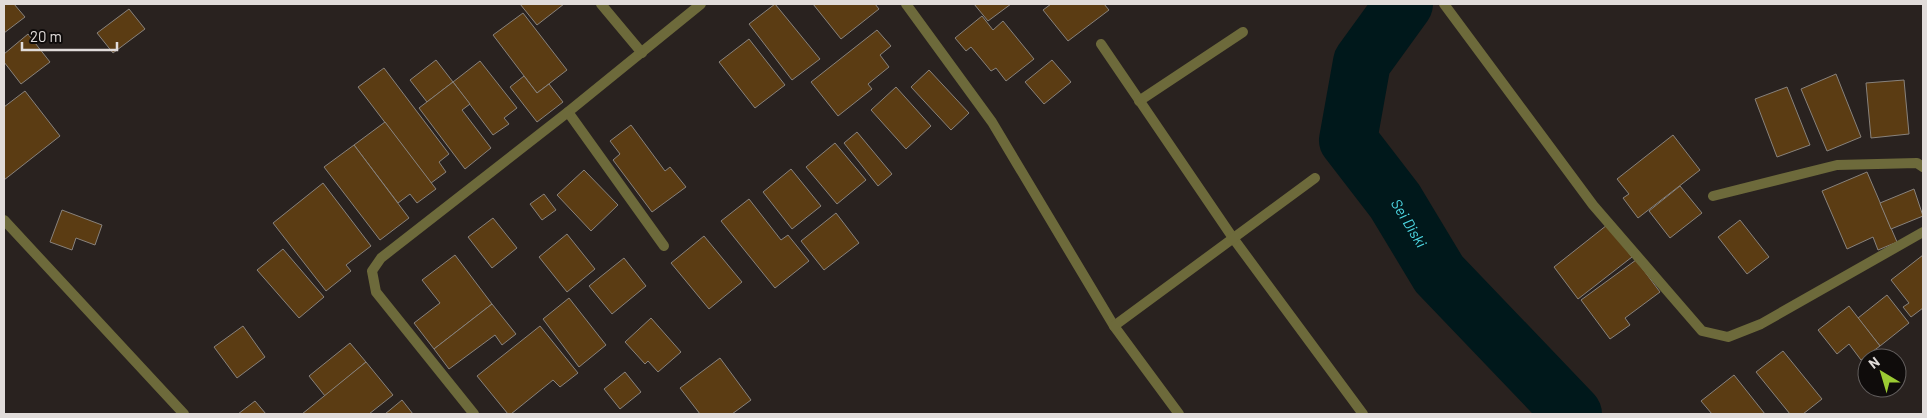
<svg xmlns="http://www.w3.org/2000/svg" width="1927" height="418" font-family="Barlow,sans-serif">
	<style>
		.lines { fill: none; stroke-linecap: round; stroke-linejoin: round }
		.river { stroke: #00181b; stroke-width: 58 }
		.building { fill: #5b3c13; stroke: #88827c }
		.street { stroke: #6d6a3b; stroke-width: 10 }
		.labels { text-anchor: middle; stroke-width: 4.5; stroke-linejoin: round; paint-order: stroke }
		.water-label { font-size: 15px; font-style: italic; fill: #4dd7e3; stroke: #0f0c0b }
	</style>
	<rect width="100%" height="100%" fill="#29221f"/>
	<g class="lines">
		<path class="river" id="s1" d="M1404 4 1362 62 1348 140 1395 201 1439 274 1573 414"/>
	</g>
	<g class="building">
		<path d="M4 4H14L25 17 4 33Z"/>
		<path d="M520 4H564L537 25Z"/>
		<path d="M775 4 820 59 792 80 749 24Z"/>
		<path d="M813 4H875L879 9 841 39Z"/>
		<path d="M974 4H1011L988 21Z"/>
		<path d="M1051 4H1104L1109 10 1068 41 1043 10Z"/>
		<path d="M129 9 145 29 113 53 97 33Z"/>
		<path d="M523 13 567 70 537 93 493 35Z"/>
		<path d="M982 16 993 30 1003 21 1034 59 1006 81 996 68 991 71 971 47 966 51 955 38Z"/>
		<path d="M877 30 891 46 880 55 889 67 868 84 872 89 838 116 811 82Z"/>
		<path d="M28 34 50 62 21 84 4 62V54Z"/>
		<path d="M749 39 785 85 755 108 719 62Z"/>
		<path d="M436 60 453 82 427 102 410 80Z"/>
		<path d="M1052 60 1071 82 1044 104 1025 82Z"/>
		<path d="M480 61 517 108 504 118 509 124 493 135 453 82Z"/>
		<path d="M384 68 449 154 439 162 446 172 431 183 358 87Z"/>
		<path d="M929 70 969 113 951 130 911 87Z"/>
		<path d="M1836 74 1861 137 1827 151 1801 89Z"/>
		<path d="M524 76 537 93 549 84 563 102 537 122 510 87Z"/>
		<path d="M1904 80 1909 134 1871 138 1866 83Z"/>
		<path d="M453 82 470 104 462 110 491 148 465 169 419 108Z"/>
		<path d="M896 87 931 126 906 149 871 110Z"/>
		<path d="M1787 87 1810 145 1777 157 1755 99Z"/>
		<path d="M25 91 60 136 4 180V107Z"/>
		<path d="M385 122 436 189 417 203 410 194 398 203 354 145Z"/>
		<path d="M631 125 665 171 670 167 686 187 652 212 613 160 620 154 610 141Z"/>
		<path d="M857 132 892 174 878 186 844 143Z"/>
		<path d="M1673 135 1700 170 1638 218 1623 198 1629 194 1617 179Z"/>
		<path d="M835 143 866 180 837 204 806 167Z"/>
		<path d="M354 145 409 218 380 240 324 167Z"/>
		<path d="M791 169 821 206 792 229 763 192Z"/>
		<path d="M584 170 618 205 591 231 557 195Z"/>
		<path d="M1867 172 1897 242 1878 250 1873 237 1847 249 1822 191Z"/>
		<path d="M323 183 371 246 346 265 351 271 326 291 273 223Z"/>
		<path d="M1680 186 1702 213 1670 238 1649 211Z"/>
		<path d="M1914 189 1923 216 1891 229 1880 203Z"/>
		<path d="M544 194 556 210 542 220 530 204Z"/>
		<path d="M749 199 781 240 788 235 809 261 775 288 721 221Z"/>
		<path d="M62 210 102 225 95 245 76 238 72 250 50 242Z"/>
		<path d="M836 213 859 243 824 270 801 241Z"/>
		<path d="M493 218 517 248 492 268 468 237Z"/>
		<path d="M1740 220 1769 257 1747 274 1718 237Z"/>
		<path d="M1607 225 1632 257 1578 299 1554 267Z"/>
		<path d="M567 234 595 269 567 292 539 257Z"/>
		<path d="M704 236 742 282 709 309 671 263Z"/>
		<path d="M283 249 324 297 299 318 257 270Z"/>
		<path d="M455 255 492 304 434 349 414 323 440 303 422 280Z"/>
		<path d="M1923 255V308L1911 317 1903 307 1909 303 1891 280Z"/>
		<path d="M624 258 646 286 612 314 589 286Z"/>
		<path d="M1636 260 1660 292 1625 318 1630 325 1610 339 1581 300Z"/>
		<path d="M1887 295 1909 323 1880 346 1858 318Z"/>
		<path d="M569 298 606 345 579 367 543 319Z"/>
		<path d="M492 304 516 334 502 345 495 335 449 369 434 349Z"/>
		<path d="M1849 306 1880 346 1861 360 1849 344 1837 354 1818 330Z"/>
		<path d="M651 318 681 352 658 372 648 361 645 364 625 342Z"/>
		<path d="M243 326 265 357 237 378 214 347Z"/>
		<path d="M540 326 578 373 560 387 553 380 511 414H508L477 376Z"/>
		<path d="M350 343 366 362 325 396 309 376Z"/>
		<path d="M1783 351 1822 399 1803 414H1790L1756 372Z"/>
		<path d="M720 358 751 400 732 414H700L680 388Z"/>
		<path d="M366 362 393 395 369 414H302Z"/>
		<path d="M625 372 641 392 620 409 604 389Z"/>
		<path d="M1734 375 1765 414H1712L1701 401Z"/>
		<path d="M402 400 413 414H385Z"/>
		<path d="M255 401 266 414H238Z"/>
	</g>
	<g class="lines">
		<g class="street">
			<path d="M601 4 642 53"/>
			<path d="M906 4 992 122 1114 326 1179 414"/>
			<path d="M1444 4 1593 205 1702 331 1728 337 1761 324 1923 232"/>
			<path d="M1101 44 1233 238 1363 414"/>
			<path d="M1139 101 1243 32"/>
			<path d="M568 112 664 246"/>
			<path d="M1713 196 1837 165 1917 163 1923 167"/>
			<path d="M4 220 184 414"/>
			<path d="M1114 326 1315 178"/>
			<path d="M474 414 376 292 372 271 381 258 568 112 701 4"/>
		</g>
	</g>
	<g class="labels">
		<g class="water-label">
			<text dy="5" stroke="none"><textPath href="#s1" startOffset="254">Sei Diski</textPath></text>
		</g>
	</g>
	<rect width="1927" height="418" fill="none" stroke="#e1dcda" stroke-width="10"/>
	<g transform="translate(1882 373) rotate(322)"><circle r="24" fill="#0f0c0b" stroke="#635f5e"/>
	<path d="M0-4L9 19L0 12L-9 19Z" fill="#9bcb33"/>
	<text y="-8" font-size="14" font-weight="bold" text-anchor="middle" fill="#e1dcda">N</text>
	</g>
	<path d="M22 42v8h95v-8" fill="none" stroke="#e1dcda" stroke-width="2.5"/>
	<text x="30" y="42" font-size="15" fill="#e1dcda" stroke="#0f0c0b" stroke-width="4" paint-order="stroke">20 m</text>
</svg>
